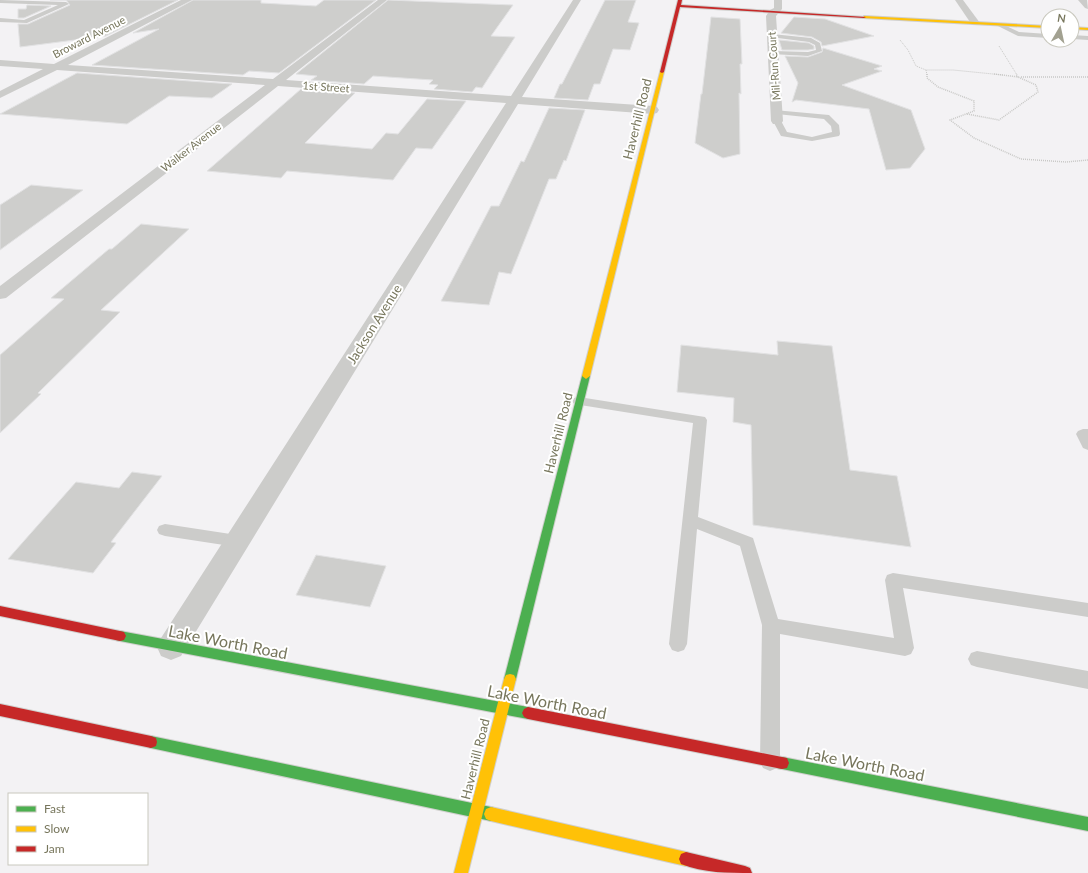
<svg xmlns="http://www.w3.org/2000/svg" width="1088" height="873" font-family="Lato,sans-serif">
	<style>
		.building { fill: #cececc; stroke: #e2e2e3 }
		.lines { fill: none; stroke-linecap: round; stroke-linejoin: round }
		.fast-casing { stroke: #d0d0ce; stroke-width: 2 }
		.slow-casing { stroke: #d0d0ce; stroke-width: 2 }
		.jam-casing { stroke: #d0d0ce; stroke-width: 2 }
		.path-far1 { stroke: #c8c8c6; stroke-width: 1; stroke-dasharray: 1 1; stroke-linecap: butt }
		.path { stroke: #c8c8c6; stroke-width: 1.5; stroke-dasharray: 1 1; stroke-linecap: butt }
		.lane { fill: #ccccca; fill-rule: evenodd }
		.street { fill: #ccccca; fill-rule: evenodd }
		.fast { fill: #4caf50; fill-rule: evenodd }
		.slow { fill: #ffc107; fill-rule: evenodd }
		.jam { fill: #c62828; fill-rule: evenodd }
		.labels { text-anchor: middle; stroke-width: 4; stroke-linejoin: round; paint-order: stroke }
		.far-street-label { font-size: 11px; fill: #77765c; stroke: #fff }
		.street-label { font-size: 13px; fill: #77765c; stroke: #fff }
		.near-street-label { font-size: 16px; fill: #77765c; stroke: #fff }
	</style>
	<rect width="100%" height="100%" fill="#f3f2f4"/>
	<g class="building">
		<path d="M50 0H178L106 36 20 47 18 24H28L70 5 66 0Z"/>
		<path d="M193 0H261V3L316 6 324 0H376L279 73 249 71 243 75 92 65 159 29 133 33Z"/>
		<path d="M388 0 513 5 491 36 515 37 482 88 476 87 472 92 434 89 438 85 429 84 433 80 373 76 364 84 311 80 317 76 296 74Z"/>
		<path d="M605 0H636L628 22 639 23 630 50 613 49 600 84H594L588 100 554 98 560 84H562Z"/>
		<path d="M27 5 51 6 24 18H18V9H26Z"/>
		<path d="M711 17 740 19 742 64H740L741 94 739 93 740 154 723 158 695 143 701 94H702Z"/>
		<path d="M794 17 825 19 874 36 822 46 821 42 812 37 781 33Z"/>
		<path d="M779 40 809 43 814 46V49L808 50H782Z"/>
		<path d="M823 48 882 66 874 69 882 71 842 85 911 110 925 149 910 168 886 170 869 109 796 100 792 102 798 83 785 56 808 57 822 52Z"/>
		<path d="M77 73 232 84 212 98 169 96 127 124 0 114Z"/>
		<path d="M301 89 355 93 305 143 372 149 386 133 398 134 427 99 466 101 432 149 416 148 393 180 287 171 281 178 207 171Z"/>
		<path d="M549 108 585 110 566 161 564 160 556 179H549L511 274 499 272 489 305 441 301 491 206H499L521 161 524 162Z"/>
		<path d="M31 185 83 190 0 250V205Z"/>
		<path d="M141 224 189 229 101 310 120 312 38 393 41 394 0 433V355L64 299 51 298 109 249H112Z"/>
		<path d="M777 341 832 346 850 470 897 476 911 547 753 525 751 425 733 422 734 398 677 392 681 345 778 355Z"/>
		<path d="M132 472 162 476 111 542 116 543 93 573 8 559 76 482 119 488Z"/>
		<path d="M316 555 386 566 370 607 296 595Z"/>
	</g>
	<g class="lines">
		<defs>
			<g id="fast">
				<path d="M586 373 590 376 516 679 514 683 510 684 506 683 504 679 582 376Z"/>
				<path d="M120 631 528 707 532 709 534 713 532 717 528 719 120 641 116 640 114 636 116 632Z"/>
				<path d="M151 736 491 807 496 809 498 814 496 819 491 821 151 748 146 746 145 742 146 738Z"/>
				<path d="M782 757 1088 817V831L782 769 777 768 775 763 777 758Z"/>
			</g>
			<g id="slow">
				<path d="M864 16 1048 26V28L863 18Z"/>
				<path d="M1072 27 1088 28V30L1072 29Z"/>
				<path d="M662 71 664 72 590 376 586 379 582 376 660 72Z"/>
				<path d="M510 674 514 675 516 679 468 873H454L504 679 506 675Z"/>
				<path d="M491 807 686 852 691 854 693 859 691 864 686 866 491 821 486 819 484 814 486 809Z"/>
			</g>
			<g id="jam">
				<path d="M678 0H682L681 5 866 17 864 18 680 7 664 72 662 73 660 72Z"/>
				<path d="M0 606 120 631 124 632 126 636 124 640 120 641 0 616Z"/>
				<path d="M0 704 151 736 156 738 157 742 156 746 151 748 0 716Z"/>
				<path d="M528 707 782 757 787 758 789 763 787 768 782 769 528 719 524 717 522 713 524 709Z"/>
				<path d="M686 852 745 866 750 868 752 873C728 873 704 873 681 864L679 859 681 854Z"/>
			</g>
		</defs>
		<use href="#fast" class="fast-casing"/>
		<use href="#slow" class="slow-casing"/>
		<use href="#jam" class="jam-casing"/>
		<g class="path-far1">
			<path d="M900 40 908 50 916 66 926 70H953L1003 75"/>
			<path d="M999 46 1017 75"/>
			<path d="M926 70 927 75"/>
		</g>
		<g class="path">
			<path d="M927 74V78L938 87 974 101V111L950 120 974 138 1021 159 1066 162 1088 160"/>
			<path d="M994 74 1018 77 1016 74"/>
			<path d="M1021 77H1088"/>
			<path d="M967 114 999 120 1038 92 1036 85 1018 77"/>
		</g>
		<g class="lane">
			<path d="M0 0 66 2 69 4 27 23 0 22V18L24 20 58 5 0 3Z"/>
			<path d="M996 23H1000L1019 32 1048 34V38L1018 36 996 25Z"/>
			<path d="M772 34 811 38 820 43 822 51 808 56 771 54V52L773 51 808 52 816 50 815 45 809 42 770 37 769 36Z"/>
			<path d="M1072 35 1088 36V40L1072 39Z"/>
			<path d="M774 110 829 115 839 125 840 134 839 136 812 141 781 136 773 121 774 119H780L787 132 812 137 832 132 831 126 824 119 777 114 773 112Z"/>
			<path d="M579 397 705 417 707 420 698 517 753 538 778 619 894 638 885 580 887 575 893 573 1088 603V617L903 588 914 648 911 654 905 656 780 634V761L777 768 770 771 763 768 760 761 762 625 740 546 697 529 687 644 684 650 678 652 672 650 669 644 693 423 574 404 572 401 574 398Z"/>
			<path d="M1083 429H1088V450L1083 448 1076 434 1078 431Z"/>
			<path d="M165 524 237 535 243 537 245 541 243 545 237 547 165 536 159 534 157 530 159 526Z"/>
			<path d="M977 651 1088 671V689L977 667 971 665 968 659 971 653Z"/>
		</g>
		<g class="street">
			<path d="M181 0H192L68 65 273 79 378 0H387L286 80 511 96 573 0H581L522 97 653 106 657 107 659 110 657 113 653 114 518 104 181 656 171 660 161 656 157 647 161 638 506 103 278 86 6 298 0 299V286L265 85 57 70 0 98V91L43 69 0 66V60L54 64Z"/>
			<path d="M774 0H782V9L776 16 783 121 781 124H773L771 121 766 16 770 10 774 8Z"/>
			<path d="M955 0H963L980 23 978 25H972Z"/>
			<path d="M1078 0H1087L1088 9 1085 8Z"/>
		</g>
		<use href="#fast" class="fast"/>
		<use href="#slow" class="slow"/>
		<use href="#jam" class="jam"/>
	</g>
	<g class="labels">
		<g class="far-street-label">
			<text transform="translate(89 37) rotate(-27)" y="4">Broward Avenue</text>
			<text transform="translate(774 66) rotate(-94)" y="4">Mil-Run Court</text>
			<text transform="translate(326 87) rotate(4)" y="4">1st Street</text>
			<text transform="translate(191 147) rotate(-38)" y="4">Walker Avenue</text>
		</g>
		<g class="street-label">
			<text transform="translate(637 119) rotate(-76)" y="5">Haverhill Road</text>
			<text transform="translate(374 324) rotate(-58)" y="5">Jackson Avenue</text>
			<text transform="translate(558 433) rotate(-76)" y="5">Haverhill Road</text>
			<text transform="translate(475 759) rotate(-76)" y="5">Haverhill Road</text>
		</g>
		<g class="near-street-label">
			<text transform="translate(228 642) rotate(11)" y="6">Lake Worth Road</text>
			<text transform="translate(547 702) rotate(11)" y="6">Lake Worth Road</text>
			<text transform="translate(865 764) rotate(11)" y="6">Lake Worth Road</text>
		</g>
	</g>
	<rect x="8" y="793" width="140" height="72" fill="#ffffff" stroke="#c9c8be"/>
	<rect x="16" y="806" width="20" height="6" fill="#4caf50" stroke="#c9c8be"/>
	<text x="44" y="813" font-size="12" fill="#77765c">Fast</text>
	<rect x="16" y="826" width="20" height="6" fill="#ffc107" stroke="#c9c8be"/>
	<text x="44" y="833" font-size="12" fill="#77765c">Slow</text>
	<rect x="16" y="846" width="20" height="6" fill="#c62828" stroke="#c9c8be"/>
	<text x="44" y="853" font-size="12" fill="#77765c">Jam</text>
	<g transform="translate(1060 28) rotate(9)"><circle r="19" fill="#ffffff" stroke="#c9c8be"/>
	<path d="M0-3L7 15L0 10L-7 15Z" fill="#a2a191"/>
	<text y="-6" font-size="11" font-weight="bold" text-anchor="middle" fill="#77765c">N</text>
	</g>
</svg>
